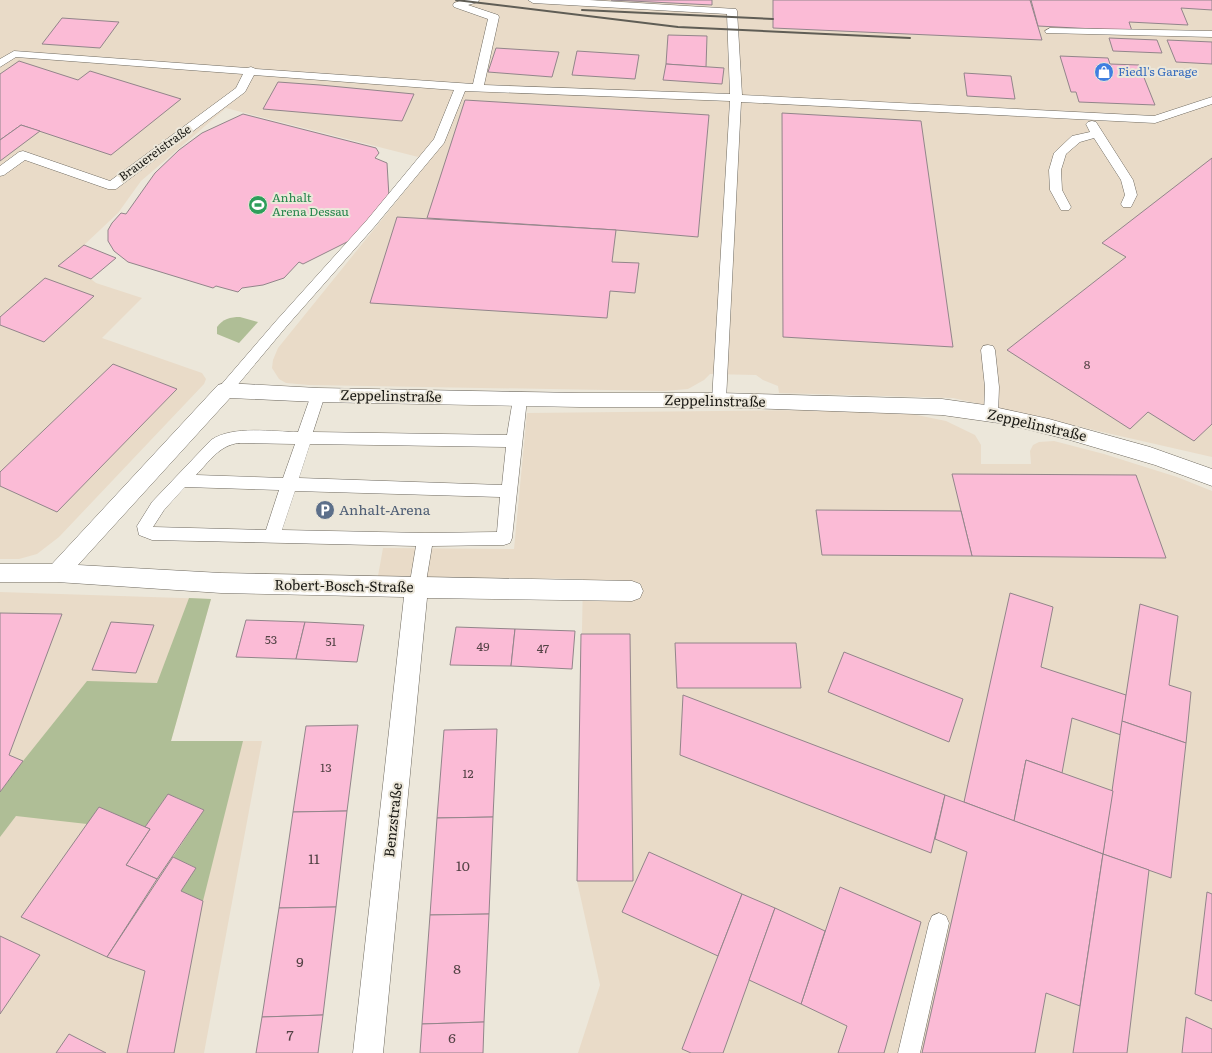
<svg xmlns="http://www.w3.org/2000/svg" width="1212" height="1053" font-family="Literata,serif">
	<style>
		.industrial { fill: #e9dbc8 }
		.green { fill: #afbe96 }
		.building { fill: #fbbbd6; stroke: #92858a }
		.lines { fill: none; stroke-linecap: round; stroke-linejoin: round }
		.lane-casing { stroke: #6f6a60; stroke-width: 1 }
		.street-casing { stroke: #6f6a60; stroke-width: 1 }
		.lane { fill: #fff; fill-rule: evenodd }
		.street { fill: #fff; fill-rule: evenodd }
		.rail { stroke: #5f5d55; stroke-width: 2 }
		.labels { text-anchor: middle; stroke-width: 4; stroke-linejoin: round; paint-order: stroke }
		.far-shop-label { font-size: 12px; fill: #366cbe; stroke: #ece7da; text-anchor: start }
		.far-street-label { font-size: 12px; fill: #1c1b16; stroke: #ece7da }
		.far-leisure-label { font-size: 12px; fill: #27864d; stroke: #ece7da; text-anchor: start }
		.number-label { font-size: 12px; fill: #544346 }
		.street-label { font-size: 14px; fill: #1c1b16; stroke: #ece7da }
		.service-label { font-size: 14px; fill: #4e5e75; stroke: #ece7da; text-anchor: start }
		.near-number-label { font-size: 14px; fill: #544346 }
	</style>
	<rect width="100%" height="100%" fill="#ece7da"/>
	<g class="industrial">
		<path d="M0 0H1212V457L953 398 779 393 778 386 763 380 756 375 710 374 704 380 688 389 663 391 309 385 286 383 279 379 272 368 273 360 278 348 430 160 226 108 141 181 118 213 84 245 58 266 91 279 96 283 142 298 102 338 202 373 206 379 204 384 59 537 37 554 19 559H0Z"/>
		<path d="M809 410 907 413 946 421 975 435 981 445V464H1031L1030 451 1033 445 1039 442 1054 441 1104 454 1142 466 1177 477 1212 491V1053H578L600 985 577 881 583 579 378 576 383 548 514 549 527 413Z"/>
		<path d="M0 592 211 599 171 741H262L204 1053H0Z"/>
	</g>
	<g class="green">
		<path d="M240 317 258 322 239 343 217 334V327C223 319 230 317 240 317Z"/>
		<path d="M189 598 211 599 171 741H243L203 901 181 891 196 868 173 857 204 810 168 794 145 827 87 824 16 816 0 837V792L23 761 87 681 157 683Z"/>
	</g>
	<g class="building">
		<path d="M611 0H712V5Z"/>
		<path d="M773 0H1030L1042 40 773 28Z"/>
		<path d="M1031 0H1212V10L1181 8 1188 25 1129 22 1132 31 1038 26Z"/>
		<path d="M62 18 119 22 100 48 42 44Z"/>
		<path d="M668 35 707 36 706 67 666 64Z"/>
		<path d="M1109 38 1157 40 1162 53 1113 51Z"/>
		<path d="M1167 40 1212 42V64L1176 62Z"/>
		<path d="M496 48 559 52 552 77 488 72Z"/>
		<path d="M577 51 639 55 635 79 572 75Z"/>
		<path d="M1060 56 1108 58 1110 64 1139 65 1155 105 1079 102 1076 92H1071Z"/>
		<path d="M19 61 78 80 90 71 181 99 111 155 21 125 0 140V74Z"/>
		<path d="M666 64 724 68 722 84 663 80Z"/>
		<path d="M964 73 1011 76 1015 99 967 96Z"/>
		<path d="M278 82 320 85 414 94 402 121 263 109Z"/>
		<path d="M465 100 709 115 698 237 616 230 427 218Z"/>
		<path d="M782 113 921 121 953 347 783 337Z"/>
		<path d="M243 114 376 148 379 153 375 158 387 163 389 197 355 238 303 264 299 262 284 278 263 285 242 288 238 292 216 286 213 288 128 262 114 251 108 241V230L112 223 121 213 126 214 155 173 179 150 202 133Z"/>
		<path d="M21 125 40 131 0 161V140Z"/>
		<path d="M1212 158V424L1194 441 1148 412 1130 429 1007 350 1126 257 1102 243Z"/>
		<path d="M397 217 616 230 612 262 639 263 635 293 610 291 607 318 370 303Z"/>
		<path d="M84 245 116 258 91 279 58 266Z"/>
		<path d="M45 278 94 296 44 342 0 325V317Z"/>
		<path d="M113 364 177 389 57 512 0 486V472Z"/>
		<path d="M952 474 1136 475 1166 558 972 556Z"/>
		<path d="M816 510 961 511 972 556 822 555Z"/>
		<path d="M1010 593 1053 607 1041 667 1126 695 1121 735 1072 718 1062 773 1026 760 1014 821 964 802Z"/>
		<path d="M1140 604 1178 616 1169 685 1191 692 1186 743 1122 721Z"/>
		<path d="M0 613 62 614 9 755 23 761 0 792Z"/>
		<path d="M246 620 305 622 296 659 236 657Z"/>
		<path d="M111 622 154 625 136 673 92 670Z"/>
		<path d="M305 622 364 625 357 662 296 659Z"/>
		<path d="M456 627 515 629 511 666 450 665Z"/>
		<path d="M515 629 575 631 572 669 511 666Z"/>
		<path d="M581 634H630L633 881H577Z"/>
		<path d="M675 643H796L801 688H677Z"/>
		<path d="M844 652 963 699 949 742 828 692Z"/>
		<path d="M683 695 945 795 931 853 680 755Z"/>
		<path d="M1122 721 1186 743 1171 878 1103 854Z"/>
		<path d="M358 725 347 811 293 812 306 726Z"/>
		<path d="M497 729 493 817 437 818 444 730Z"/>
		<path d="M1026 760 1113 791 1103 854 1014 821Z"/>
		<path d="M168 794 204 810 157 879 126 865 150 829 145 827Z"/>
		<path d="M945 795 1103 854 1080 1006 1046 993 1035 1053H922L967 852 935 839Z"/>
		<path d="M99 807 150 829 126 865 157 879 107 957 21 917Z"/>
		<path d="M347 811 336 907 279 908 293 812Z"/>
		<path d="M493 817 489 914 430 915 437 818Z"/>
		<path d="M649 852 742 894 718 956 622 912Z"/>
		<path d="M1103 854 1149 870 1127 1053H1073Z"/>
		<path d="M173 857 196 868 181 891 203 901 174 1053H127L145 971 107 957Z"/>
		<path d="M840 887 921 922 884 1053H838L847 1026 801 1004Z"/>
		<path d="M1207 892 1212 894V1001L1195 994Z"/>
		<path d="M742 894 775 908 723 1053H691L682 1049Z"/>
		<path d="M336 907 323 1015 262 1017 279 908Z"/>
		<path d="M775 908 825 931 801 1004 749 980Z"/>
		<path d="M489 914 484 1022 422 1024 430 915Z"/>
		<path d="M0 936 40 955 0 1014Z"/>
		<path d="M323 1015 318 1053H256L262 1017Z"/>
		<path d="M1186 1017 1212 1029V1053H1182Z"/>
		<path d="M484 1022 483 1053H420L422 1024Z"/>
		<path d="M69 1034 106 1053H56Z"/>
	</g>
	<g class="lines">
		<defs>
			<g id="lane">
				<path d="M463 0H479L478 2 468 5 498 15 499 17 484 85 730 94 727 14 533 3 528 0H589L736 9 737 11 742 95 1154 116 1212 97V104L1155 123 741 102 726 400 724 404 719 405 714 404 712 400 730 101 465 91 444 143 375 226 286 327 230 394 225 395 220 394 218 390 220 386 276 321 367 220 434 139 454 90 254 75 245 92 116 189H108L25 160 4 175 0 176V166L19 152 23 151 110 181 236 88 243 74 16 57 0 67V59L14 51 247 68 251 67 256 69 473 84 488 19 454 7 453 5 454 3Z"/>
				<path d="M1050 28 1212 31V37L1046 33 1045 31Z"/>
				<path d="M1092 121 1096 122 1133 180 1137 195 1131 207H1123L1121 204 1125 195 1121 180 1094 138 1080 142 1066 154 1061 170 1062 190 1071 207 1069 210H1061L1050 190 1049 170 1054 153 1072 136 1090 132 1086 124 1088 122Z"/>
				<path d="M988 345 993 346 995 350 999 387 998 414 996 418 991 420 986 418 984 414 985 387 981 350 983 346Z"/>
				<path d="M318 390 323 391 325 395 313 432 507 435 513 399 515 395 520 394 525 395 527 399 512 538 510 543 504 545 432 546 425 588 423 593 417 595 411 593 409 588 416 546 152 540 139 535 137 526 152 502 211 440C233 425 273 432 298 432L311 395 313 391ZM239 443 295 444 283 478 196 475C209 462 219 445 239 443ZM310 444 506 447 502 485 299 478ZM185 487 279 490 266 530 153 527 164 510ZM295 491 500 497 497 532 425 533 282 530Z"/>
				<path d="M939 913 946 916 949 923 920 1053H898L929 923 932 916Z"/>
			</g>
			<path id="street" d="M225 383 318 388 580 393H719L942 399 985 405 1049 419 1150 447 1212 469V486L1155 465 1070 440 1006 424 942 415 719 407H580L318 402 230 398 78 565 221 573 632 581 640 584 643 591 640 598 632 601 427 598 383 1053H353L404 597 221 593 57 582H0V564H52L218 385Z"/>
		</defs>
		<use href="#lane" class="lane-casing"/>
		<use href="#street" class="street-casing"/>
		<use href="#lane" class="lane"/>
		<use href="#street" class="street"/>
		<g class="rail">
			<path d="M456 0 678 27 910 38"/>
			<path d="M582 10 773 19"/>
		</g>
	</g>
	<defs>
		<symbol id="shop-disc" viewBox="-11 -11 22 22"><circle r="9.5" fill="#3f7fe0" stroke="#ece7da"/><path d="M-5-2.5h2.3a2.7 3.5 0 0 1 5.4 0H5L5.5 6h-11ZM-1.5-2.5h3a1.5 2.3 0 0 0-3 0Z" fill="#fff"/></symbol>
		<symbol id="stadium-disc" viewBox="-11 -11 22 22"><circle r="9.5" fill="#2e9e5b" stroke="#ece7da"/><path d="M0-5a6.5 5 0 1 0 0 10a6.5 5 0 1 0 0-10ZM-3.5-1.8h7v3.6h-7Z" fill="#fff"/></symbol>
		<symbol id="parking-disc" viewBox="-11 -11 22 22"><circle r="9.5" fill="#5c6f8a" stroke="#ece7da"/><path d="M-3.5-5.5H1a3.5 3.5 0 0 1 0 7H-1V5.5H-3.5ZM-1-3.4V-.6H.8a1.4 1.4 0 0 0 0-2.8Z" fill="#fff"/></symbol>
	</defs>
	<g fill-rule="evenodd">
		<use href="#shop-disc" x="1093" y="61" width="22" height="22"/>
		<use href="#stadium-disc" x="247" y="194" width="22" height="22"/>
		<use href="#parking-disc" x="314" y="499" width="22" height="22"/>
	</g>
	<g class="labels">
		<g class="far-shop-label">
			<text x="1118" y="76">Fiedl's Garage</text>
		</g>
		<g class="far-street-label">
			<text transform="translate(155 153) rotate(-36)" y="4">Brauereistraße</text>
		</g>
		<g class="far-leisure-label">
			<text x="272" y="202">Anhalt<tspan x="272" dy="14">Arena Dessau</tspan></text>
		</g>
		<g class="number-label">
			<text x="1087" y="369">8</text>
			<text x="271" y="644">53</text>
			<text x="331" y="646">51</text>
			<text x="483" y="651">49</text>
			<text x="543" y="653">47</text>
			<text x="326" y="772">13</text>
			<text x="468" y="778">12</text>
		</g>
		<g class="street-label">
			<text transform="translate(391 396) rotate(1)" y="5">Zeppelinstraße</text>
			<text transform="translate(715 401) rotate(1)" y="5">Zeppelinstraße</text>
			<text transform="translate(1037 425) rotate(13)" y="5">Zeppelinstraße</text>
			<text transform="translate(344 586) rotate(1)" y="5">Robert-Bosch-Straße</text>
			<text transform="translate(393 820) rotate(-84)" y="5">Benzstraße</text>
		</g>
		<g class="service-label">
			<text x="339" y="515">Anhalt-Arena</text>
		</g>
		<g class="near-number-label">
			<text x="314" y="864">11</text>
			<text x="463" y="871">10</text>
			<text x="300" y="967">9</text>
			<text x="457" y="974">8</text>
			<text x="290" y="1040">7</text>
			<text x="452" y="1043">6</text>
		</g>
	</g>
</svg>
